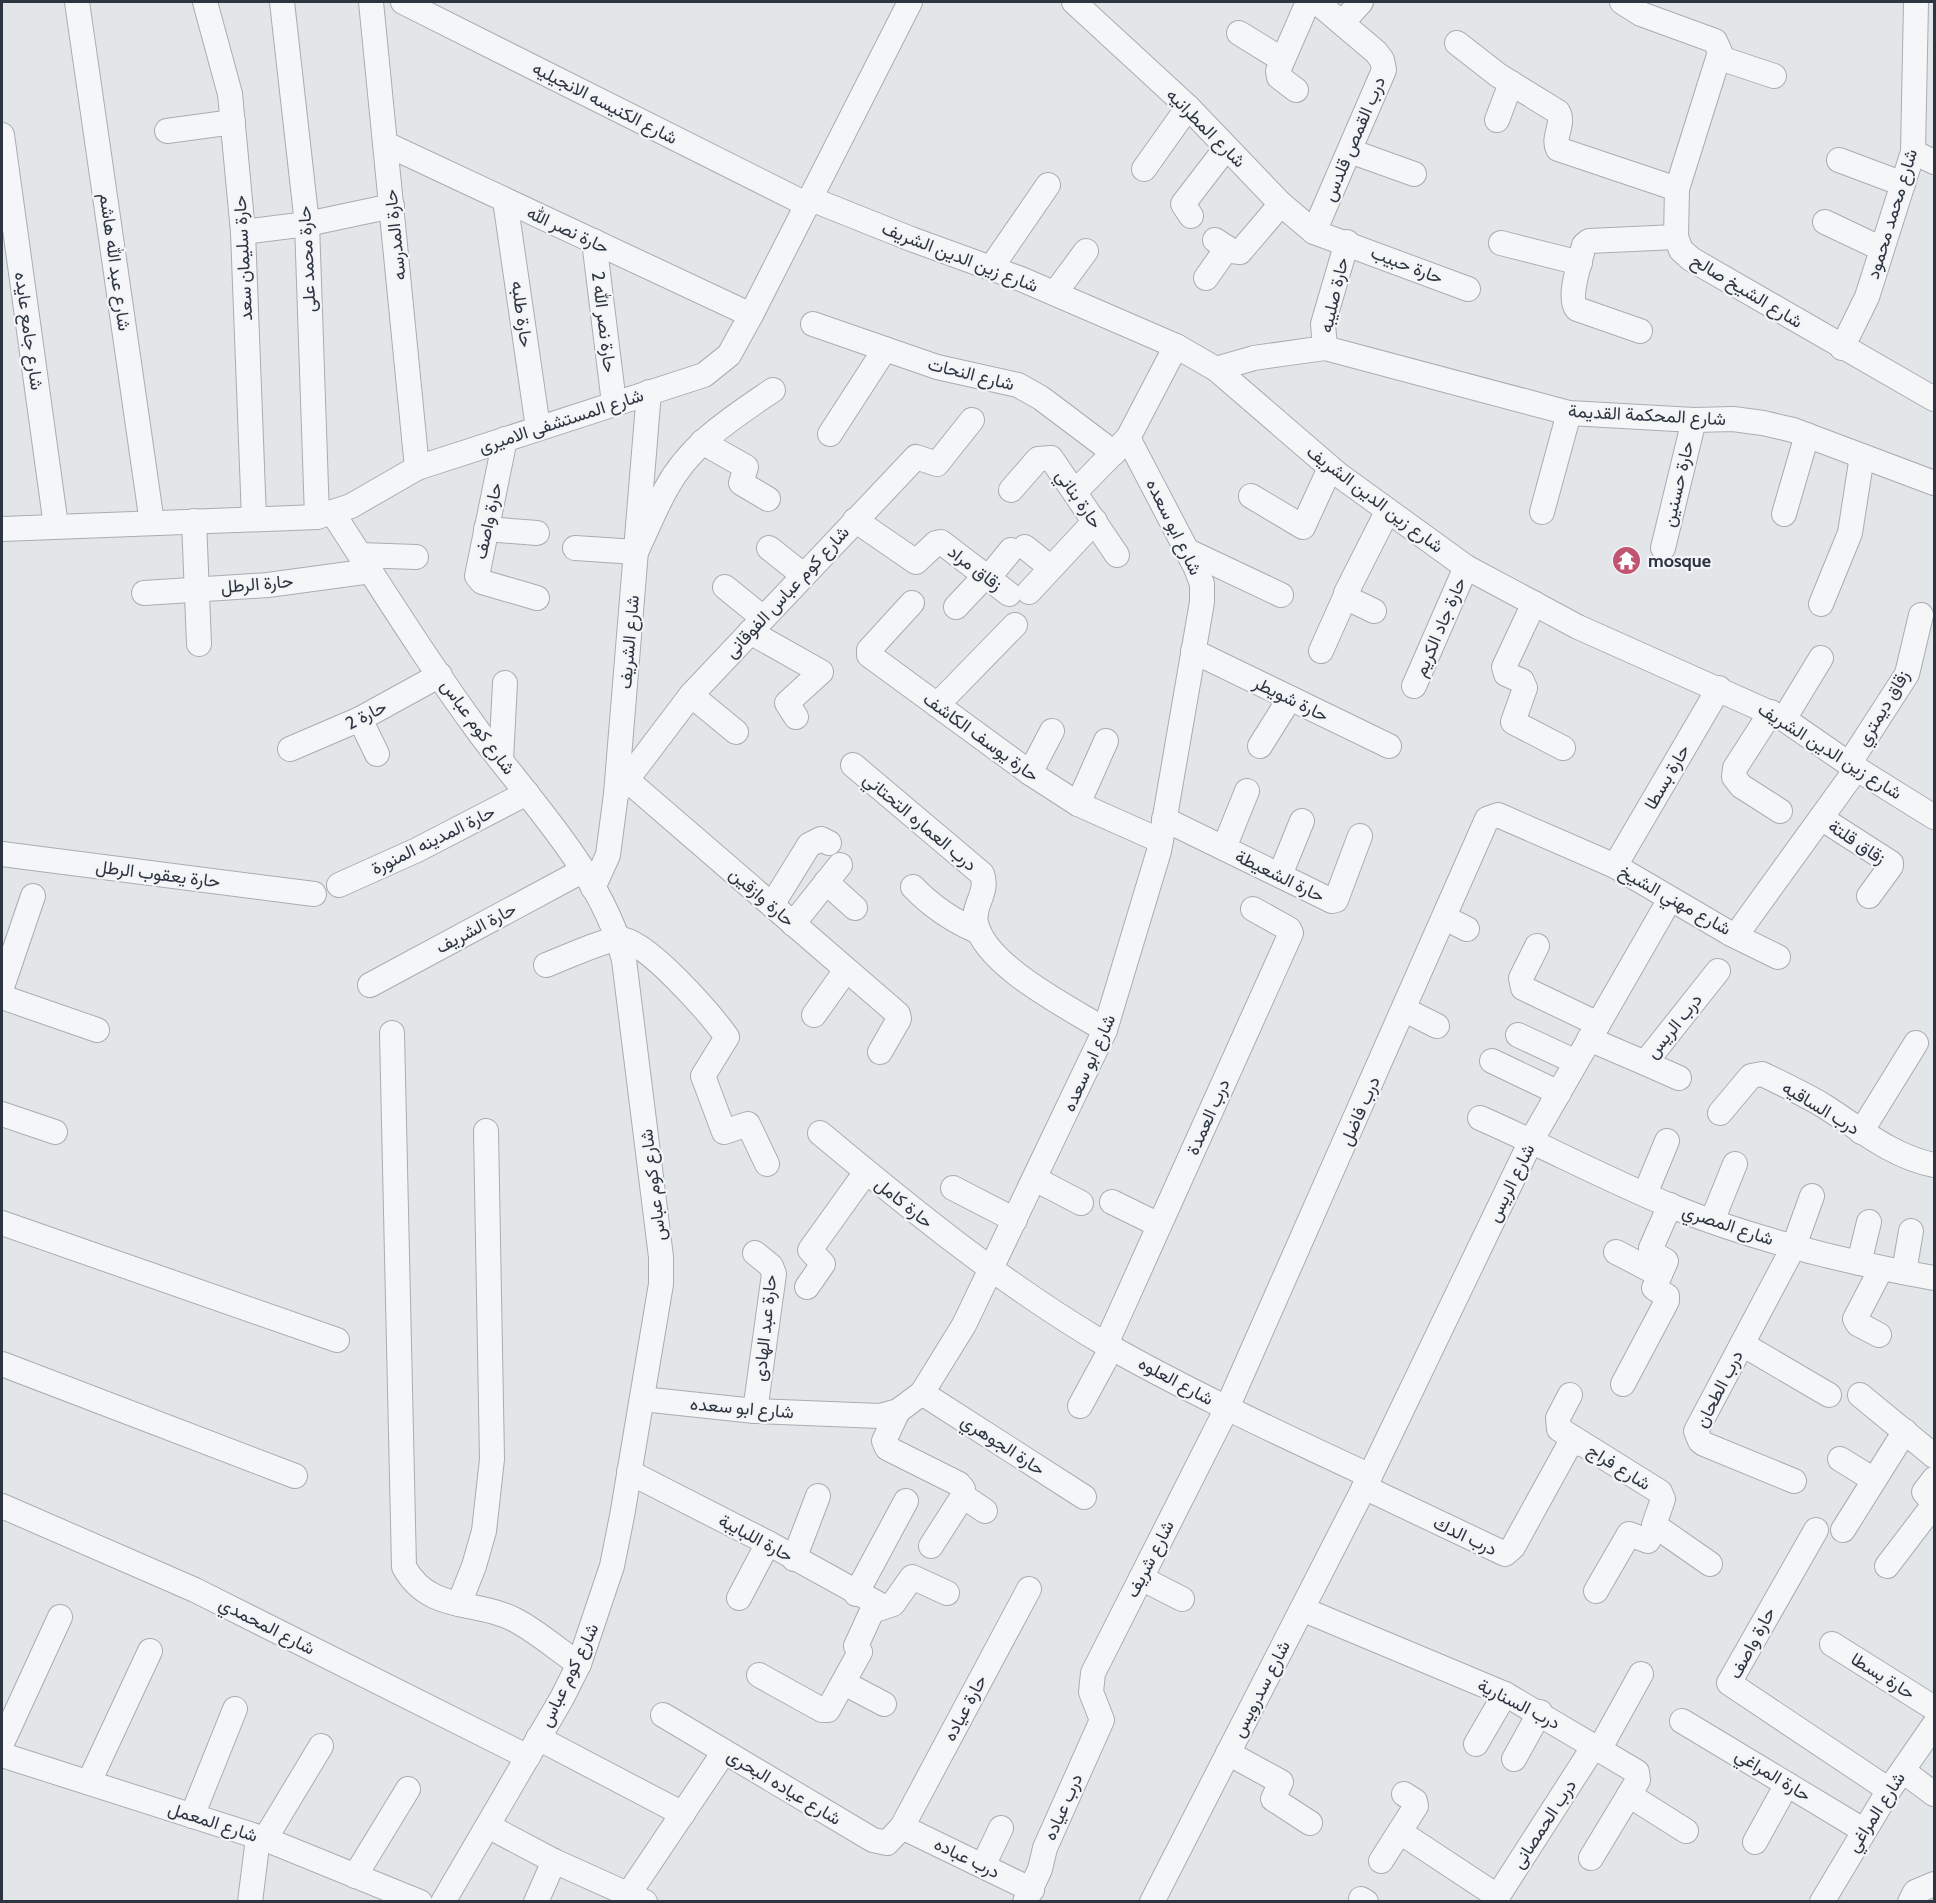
<svg xmlns="http://www.w3.org/2000/svg" width="1936" height="1903" font-family="Cabin,Vazirmatn,sans-serif">
	<style>
		.lines { fill: none; stroke-linecap: round; stroke-linejoin: round }
		.minor-casing { stroke: #a8adb3; stroke-width: 26 }
		.minor { stroke: #f5f6f8; stroke-width: 24 }
		.labels { text-anchor: middle; stroke-width: 4.5; stroke-linejoin: round; paint-order: stroke }
		.street-label { font-size: 18px; fill: #2c3540; stroke: #f2f4f7 }
		.poi-label { font-size: 18px; font-weight: bold; fill: #2c3540; stroke: #f2f4f7; text-anchor: start }
	</style>
	<rect width="100%" height="100%" fill="#e2e6e9"/>
	<g class="lines">
		<defs>
			<g id="minor">
				<path d="M77 2 152 523"/>
				<path d="M205 2 230 94 243 232 254 519"/>
				<path d="M282 2 307 224 317 517"/>
				<path d="M371 2 417 468"/>
				<path d="M403 2 808 205"/>
				<path d="M1074 2 1188 107 1281 204 1314 232 1468 289"/>
				<path d="M1622 2 1641 14 1715 41 1720 52 1677 189 1676 237 1681 250 1691 259 1934 399"/>
				<path d="M1342 23 1361 2"/>
				<path d="M1239 33 1281 59"/>
				<path d="M1457 43 1498 75 1558 112C1565 124 1552 137 1558 149L1677 189"/>
				<path d="M1720 58 1774 76"/>
				<path d="M1296 90 1279 77 1278 71 1308 2"/>
				<path d="M1497 120 1511 83"/>
				<path d="M167 131 233 122"/>
				<path d="M2 135 56 526"/>
				<path d="M386 144 751 315"/>
				<path d="M1350 151 1414 174"/>
				<path d="M1913 152 1934 162"/>
				<path d="M1839 160 1903 184"/>
				<path d="M1144 169 1188 107"/>
				<path d="M811 199 911 239 1021 279 1176 346 1216 369 1339 475 1466 567 1578 627 1784 719 1849 764 1934 817"/>
				<path d="M505 200 538 428"/>
				<path d="M1191 216 1183 204 1226 148"/>
				<path d="M1825 222 1882 249"/>
				<path d="M243 232 307 224 392 206"/>
				<path d="M1314 232 1384 70 1382 60 1376 52 1317 2"/>
				<path d="M1215 240 1232 251 1240 252 1281 204"/>
				<path d="M594 241 614 403"/>
				<path d="M1501 243 1580 263"/>
				<path d="M991 268 1048 185"/>
				<path d="M1206 278 1227 248"/>
				<path d="M1055 293 1086 251"/>
				<path d="M813 324 937 367 1018 385 1041 398 1114 453"/>
				<path d="M1640 331 1577 309C1567 298 1581 259 1584 245L1589 241 1676 237"/>
				<path d="M1325 348 1323 324 1347 242"/>
				<path d="M1842 348 1867 297 1913 152 1916 2"/>
				<path d="M1216 369 1254 358 1325 348 1569 413 1694 420 1733 419 1763 423 1793 430 1934 483"/>
				<path d="M830 434 885 349"/>
				<path d="M505 439 477 576 482 582 537 598"/>
				<path d="M702 442 746 467 741 483 768 499"/>
				<path d="M1011 490 1038 459 1051 458 1117 555"/>
				<path d="M1075 492 1128 438 1176 346"/>
				<path d="M1251 496 1303 527 1330 468"/>
				<path d="M332 512C381 587 428 663 481 735 532 803 603 876 624 960L661 1257V1284L622 1516 612 1566 579 1664 562 1698 443 1902"/>
				<path d="M1542 512 1569 413"/>
				<path d="M1784 514 1807 435"/>
				<path d="M855 520 916 562 936 543 941 542 1009 594"/>
				<path d="M194 521 199 644"/>
				<path d="M2 529 317 517 351 506 417 468 704 375 729 355 751 315 910 2"/>
				<path d="M486 529 537 533"/>
				<path d="M1025 547 1051 568"/>
				<path d="M575 548 636 552C646 531 655 509 666 489 690 444 732 418 773 390"/>
				<path d="M769 548 803 575"/>
				<path d="M1663 548 1694 420"/>
				<path d="M1188 551 1281 595"/>
				<path d="M360 555 416 557"/>
				<path d="M988 578 1011 550"/>
				<path d="M725 587 763 618"/>
				<path d="M1029 592 1095 521"/>
				<path d="M144 593 268 585 371 571"/>
				<path d="M912 603 869 650V655L1030 773 1078 804 1161 841"/>
				<path d="M1534 603 1504 667 1506 674 1522 681 1525 688 1513 722 1563 748"/>
				<path d="M1821 604 1850 533 1862 456"/>
				<path d="M956 607 986 575"/>
				<path d="M1374 611 1349 599 1346 593 1387 512"/>
				<path d="M750 632 821 672 787 703 796 717"/>
				<path d="M1193 651 1389 746"/>
				<path d="M1321 651 1346 595"/>
				<path d="M1414 686 1466 567"/>
				<path d="M691 695 736 732"/>
				<path d="M937 705 1015 625"/>
				<path d="M1771 712 1735 768 1734 777 1741 786 1780 811"/>
				<path d="M360 719 377 754"/>
				<path d="M1784 719 1821 658"/>
				<path d="M1260 746 1290 698"/>
				<path d="M290 749 360 719 440 675"/>
				<path d="M501 760 505 683"/>
				<path d="M1849 764 1907 674 1921 615"/>
				<path d="M853 765 982 874C989 893 972 905 976 923 985 966 1070 1008 1105 1030"/>
				<path d="M1030 773 1052 731"/>
				<path d="M626 779 898 1014 899 1019 880 1052"/>
				<path d="M616 794 691 695 916 457 937 464 972 420"/>
				<path d="M1078 804 1106 741"/>
				<path d="M1821 818 1891 863V866L1869 896"/>
				<path d="M1164 819 1332 901 1336 900 1360 836"/>
				<path d="M1224 848 1247 791"/>
				<path d="M2 854 314 894"/>
				<path d="M1615 866 1719 688"/>
				<path d="M1280 875 1302 821"/>
				<path d="M826 882 855 908"/>
				<path d="M339 885 417 850 527 793"/>
				<path d="M913 887C933 908 953 921 979 932"/>
				<path d="M593 888 608 855 616 794 649 392"/>
				<path d="M772 905 809 845 821 839 829 843"/>
				<path d="M1445 918 1467 929"/>
				<path d="M793 924 840 865"/>
				<path d="M1731 934 1778 957"/>
				<path d="M1537 946 1521 978 1523 988 1598 1024"/>
				<path d="M546 965C562 959 605 939 620 939 646 939 711 1015 727 1037L703 1076 724 1132 748 1124 767 1164"/>
				<path d="M370 985 582 871"/>
				<path d="M2 987 33 896"/>
				<path d="M2 997 97 1030"/>
				<path d="M1405 1010 1437 1026"/>
				<path d="M814 1015 846 970"/>
				<path d="M392 1033 404 1567C430 1614 477 1599 517 1621 539 1633 558 1650 579 1664"/>
				<path d="M1518 1035 1576 1062"/>
				<path d="M1589 1039 1645 1063 1718 971"/>
				<path d="M1492 1061 1559 1093"/>
				<path d="M1645 1063 1679 1078"/>
				<path d="M1720 1113 1751 1076 1762 1074C1783 1084 1804 1094 1824 1106 1860 1129 1891 1156 1934 1165"/>
				<path d="M2 1114 55 1132"/>
				<path d="M1480 1118C1544 1146 1606 1179 1671 1206 1755 1240 1845 1262 1934 1278"/>
				<path d="M1861 1132 1916 1043"/>
				<path d="M820 1133C911 1209 1003 1284 1105 1344 1191 1393 1281 1434 1370 1476"/>
				<path d="M1035 1179 1081 1203"/>
				<path d="M953 1188 1015 1220"/>
				<path d="M1645 1194 1667 1141"/>
				<path d="M1112 1202 1159 1225"/>
				<path d="M1712 1221 1735 1164"/>
				<path d="M2 1223 337 1340"/>
				<path d="M1616 1252 1660 1275"/>
				<path d="M755 1253 771 1266 774 1274 755 1411"/>
				<path d="M1859 1263 1869 1222"/>
				<path d="M1904 1272 1911 1231"/>
				<path d="M807 1287 823 1264 810 1250 866 1172"/>
				<path d="M1879 1335 1858 1324 1855 1319 1881 1269"/>
				<path d="M1106 1344 1291 933 1289 929 1253 909"/>
				<path d="M1742 1344 1829 1395"/>
				<path d="M2 1364 295 1476"/>
				<path d="M1623 1384 1667 1301V1296L1654 1288 1666 1261 1652 1253 1651 1248 1670 1205"/>
				<path d="M922 1393 1084 1497"/>
				<path d="M1570 1395 1558 1418 1559 1429 1660 1492 1663 1499 1654 1525 1710 1564"/>
				<path d="M1860 1395 1934 1456"/>
				<path d="M642 1399 755 1411 880 1416 898 1411 922 1393 964 1325 1105 1030 1159 851 1163 828 1202 602V584L1196 568 1128 438"/>
				<path d="M1080 1406 1112 1347"/>
				<path d="M898 1411 884 1441 887 1448 959 1484 963 1489V1496L931 1546"/>
				<path d="M1840 1459 1874 1480"/>
				<path d="M629 1472 768 1543 882 1606"/>
				<path d="M1794 1481 1704 1444 1700 1441 1696 1431 1794 1246 1812 1196"/>
				<path d="M1364 1487 1505 1554 1513 1547 1567 1449 1570 1445 1581 1443"/>
				<path d="M963 1496 985 1511"/>
				<path d="M2 1506 195 1590 528 1757"/>
				<path d="M1816 1530 1729 1683 1889 1790"/>
				<path d="M1843 1530 1905 1431"/>
				<path d="M794 1559 818 1496"/>
				<path d="M1887 1566 1932 1507 1933 1503 1924 1492 1934 1479"/>
				<path d="M1141 1578 1182 1599"/>
				<path d="M1596 1591 1629 1534 1648 1541 1656 1527"/>
				<path d="M856 1594 906 1501"/>
				<path d="M739 1598 768 1543"/>
				<path d="M459 1604 474 1566 484 1531 492 1459 486 1131"/>
				<path d="M1302 1609 1505 1694 1637 1772 1638 1780 1591 1858"/>
				<path d="M1832 1644 1934 1708"/>
				<path d="M759 1675 822 1710H828L860 1652 856 1646 872 1611 893 1604 912 1577 947 1593"/>
				<path d="M844 1683 884 1704"/>
				<path d="M663 1715 873 1840 887 1843 902 1827 1029 1589"/>
				<path d="M1682 1721 1863 1830"/>
				<path d="M538 1738 683 1814"/>
				<path d="M2 1743 60 1617"/>
				<path d="M1476 1744 1505 1694"/>
				<path d="M1599 1750 1641 1674"/>
				<path d="M1228 1753 1281 1782 1273 1799 1310 1823"/>
				<path d="M2 1755 265 1839 420 1902"/>
				<path d="M1514 1759 1540 1712"/>
				<path d="M1903 1771 1934 1794"/>
				<path d="M89 1782 150 1651"/>
				<path d="M1629 1795 1686 1831"/>
				<path d="M192 1816 235 1709"/>
				<path d="M488 1826 554 1861 645 1902"/>
				<path d="M902 1827 1032 1890"/>
				<path d="M1400 1832 1497 1896"/>
				<path d="M265 1839 321 1746"/>
				<path d="M1755 1842 1787 1784"/>
				<path d="M1381 1861 1416 1806 1415 1801 1404 1794"/>
				<path d="M983 1866 1001 1828"/>
				<path d="M355 1876 408 1789"/>
				<path d="M628 1895 724 1752"/>
				<path d="M1361 1899 1366 1902"/>
				<path d="M250 1902 258 1838"/>
				<path d="M536 1902 554 1861"/>
				<path d="M1025 1902 1040 1869 1045 1848 1102 1720 1091 1692 1093 1673 1227 1408 1487 819 1498 815 1615 866 1731 934H1737L1857 768"/>
				<path d="M1152 1902 1370 1476 1531 1141 1670 899"/>
				<path d="M1494 1902 1594 1746"/>
				<path d="M1822 1902 1889 1790 1934 1725"/>
				<path d="M1910 1902 1915 1892 1934 1884"/>
			</g>
		</defs>
		<use href="#minor" class="minor-casing"/>
		<use href="#minor" class="minor"/>
	</g>
	<defs>
		<symbol id="temple-disc" viewBox="-11 -11 22 22"><circle r="9.5" fill="#c15571" stroke="#f2f4f7"/><path d="M0-6L5-2H3V0L6.5 2.5H4V6H1.5V3h-3V6H-4V2.5H-6.5L-3 0V-2H-5Z" fill="#fff"/></symbol>
	</defs>
	<g fill-rule="evenodd">
		<use href="#temple-disc" x="1610" y="544" width="33" height="33"/>
	</g>
	<g class="labels">
		<g class="street-label">
			<text transform="translate(605 103) rotate(27)" y="6">شارع الكنيسه الانجيليه</text>
			<text transform="translate(1206 128) rotate(45)" y="6">شارع المطرانيه</text>
			<text transform="translate(1354 139) rotate(-67)" y="6">درب القمص قلدس</text>
			<text transform="translate(1892 214) rotate(-73)" y="6">شارع محمد محمود</text>
			<text transform="translate(568 230) rotate(25)" y="6">حارة نصر الله</text>
			<text transform="translate(395 235) rotate(-96)" y="6">حارة المدرسه</text>
			<text transform="translate(960 257) rotate(21)" y="6">شارع زين الدين الشريف</text>
			<text transform="translate(243 258) rotate(-93)" y="6">حارة سليمان سعد</text>
			<text transform="translate(307 259) rotate(-93)" y="6">حارة محمد على</text>
			<text transform="translate(115 262) rotate(82)" y="6">شارع عبد الله هاشم</text>
			<text transform="translate(1407 265) rotate(21)" y="6">حارة حبيب</text>
			<text transform="translate(1747 291) rotate(31)" y="6">شارع الشيخ صالح</text>
			<text transform="translate(1334 295) rotate(-77)" y="6">حارة صليبه</text>
			<text transform="translate(522 314) rotate(82)" y="6">حارة طلبه</text>
			<text transform="translate(604 322) rotate(83)" y="6">حارة نصر الله 2</text>
			<text transform="translate(29 331) rotate(82)" y="6">شارع جامع عايده</text>
			<text transform="translate(971 374) rotate(14)" y="6">شارع النحات</text>
			<text transform="translate(1647 415) rotate(3)" y="6">شارع المحكمة القديمة</text>
			<text transform="translate(561 421) rotate(-18)" y="6">شارع المستشفى الاميرى</text>
			<text transform="translate(1678 484) rotate(-77)" y="6">حارة حسنين</text>
			<text transform="translate(1079 499) rotate(55)" y="6">حارة بناني</text>
			<text transform="translate(1375 499) rotate(37)" y="6">شارع زين الدين الشريف</text>
			<text transform="translate(488 521) rotate(-78)" y="6">حارة واصف</text>
			<text transform="translate(1174 527) rotate(64)" y="6">شارع ابو سعده</text>
			<text transform="translate(975 568) rotate(37)" y="6">زقاق مراد</text>
			<text transform="translate(257 584) rotate(-5)" y="6">حارة الرطل</text>
			<text transform="translate(787 592) rotate(-47)" y="6">شارع كوم عباس الفوقانى</text>
			<text transform="translate(1440 627) rotate(-67)" y="6">حارة جاد الكريم</text>
			<text transform="translate(629 642) rotate(-85)" y="6">شارع الشريف</text>
			<text transform="translate(1291 699) rotate(26)" y="6">حارة شويطر</text>
			<text transform="translate(1883 708) rotate(-59)" y="6">زقاق ديمتري</text>
			<text transform="translate(366 715) rotate(-27)" y="6">حارة 2</text>
			<text transform="translate(478 727) rotate(54)" y="6">شارع كوم عباس</text>
			<text transform="translate(981 737) rotate(36)" y="6">حارة يوسف الكاشف</text>
			<text transform="translate(1830 751) rotate(32)" y="6">شارع زين الدين الشريف</text>
			<text transform="translate(1667 777) rotate(-60)" y="6">حارة بسطا</text>
			<text transform="translate(920 822) rotate(40)" y="6">درب العماره التحتاني</text>
			<text transform="translate(433 840) rotate(-26)" y="6">حارة المدينه المنورة</text>
			<text transform="translate(1857 842) rotate(34)" y="6">زقاق قلتة</text>
			<text transform="translate(158 874) rotate(7)" y="6">حارة يعقوب الرطل</text>
			<text transform="translate(1280 876) rotate(26)" y="6">حارة الشعيطة</text>
			<text transform="translate(762 897) rotate(41)" y="6">حارة وازقين</text>
			<text transform="translate(1675 900) rotate(29)" y="6">شارع مهني الشيخ</text>
			<text transform="translate(476 928) rotate(-28)" y="6">حارة الشريف</text>
			<text transform="translate(1674 1026) rotate(-51)" y="6">درب الريس</text>
			<text transform="translate(1089 1063) rotate(-66)" y="6">شارع ابو سعده</text>
			<text transform="translate(1821 1108) rotate(31)" y="6">درب الساقيه</text>
			<text transform="translate(1360 1111) rotate(-66)" y="6">درب فاضل</text>
			<text transform="translate(1208 1117) rotate(-66)" y="6">درب العمدة</text>
			<text transform="translate(1511 1183) rotate(-64)" y="6">شارع الريس</text>
			<text transform="translate(653 1185) rotate(-97)" y="6">شارع كوم عباس</text>
			<text transform="translate(904 1203) rotate(39)" y="6">حارة كامل</text>
			<text transform="translate(1728 1225) rotate(18)" y="6">شارع المصري</text>
			<text transform="translate(765 1328) rotate(-84)" y="6">حارة عبد الهادى</text>
			<text transform="translate(1176 1381) rotate(28)" y="6">شارع العلوه</text>
			<text transform="translate(1719 1389) rotate(-63)" y="6">درب الطحان</text>
			<text transform="translate(742 1408) rotate(5)" y="6">شارع ابو سعده</text>
			<text transform="translate(1003 1445) rotate(33)" y="6">حارة الجوهري</text>
			<text transform="translate(1619 1467) rotate(32)" y="6">شارع فراج</text>
			<text transform="translate(1465 1536) rotate(25)" y="6">درب الدك</text>
			<text transform="translate(756 1538) rotate(28)" y="6">حارة اللبايبة</text>
			<text transform="translate(1150 1559) rotate(-63)" y="6">شارع شريف</text>
			<text transform="translate(267 1626) rotate(27)" y="6">شارع المحمدي</text>
			<text transform="translate(1752 1643) rotate(-62)" y="6">حارة واصف</text>
			<text transform="translate(569 1675) rotate(-64)" y="6">شارع كوم عباس</text>
			<text transform="translate(1883 1676) rotate(32)" y="6">حارة بسطا</text>
			<text transform="translate(1261 1689) rotate(-63)" y="6">شارع سدرويس</text>
			<text transform="translate(1519 1704) rotate(27)" y="6">درب السنارية</text>
			<text transform="translate(965 1708) rotate(-62)" y="6">حارة عياده</text>
			<text transform="translate(1773 1775) rotate(31)" y="6">حارة المراغي</text>
			<text transform="translate(784 1787) rotate(31)" y="6">شارع عياده البحرى</text>
			<text transform="translate(1063 1807) rotate(-66)" y="6">درب عياده</text>
			<text transform="translate(1876 1812) rotate(-57)" y="6">شارع المراغي</text>
			<text transform="translate(213 1822) rotate(18)" y="6">شارع المعمل</text>
			<text transform="translate(1544 1824) rotate(-57)" y="6">درب الحمصانى</text>
			<text transform="translate(967 1858) rotate(26)" y="6">درب عباده</text>
		</g>
		<g class="poi-label">
			<text x="1648" y="567">mosque</text>
		</g>
	</g>
	<rect width="1936" height="1903" fill="none" stroke="#2c3540" stroke-width="6"/>
</svg>
